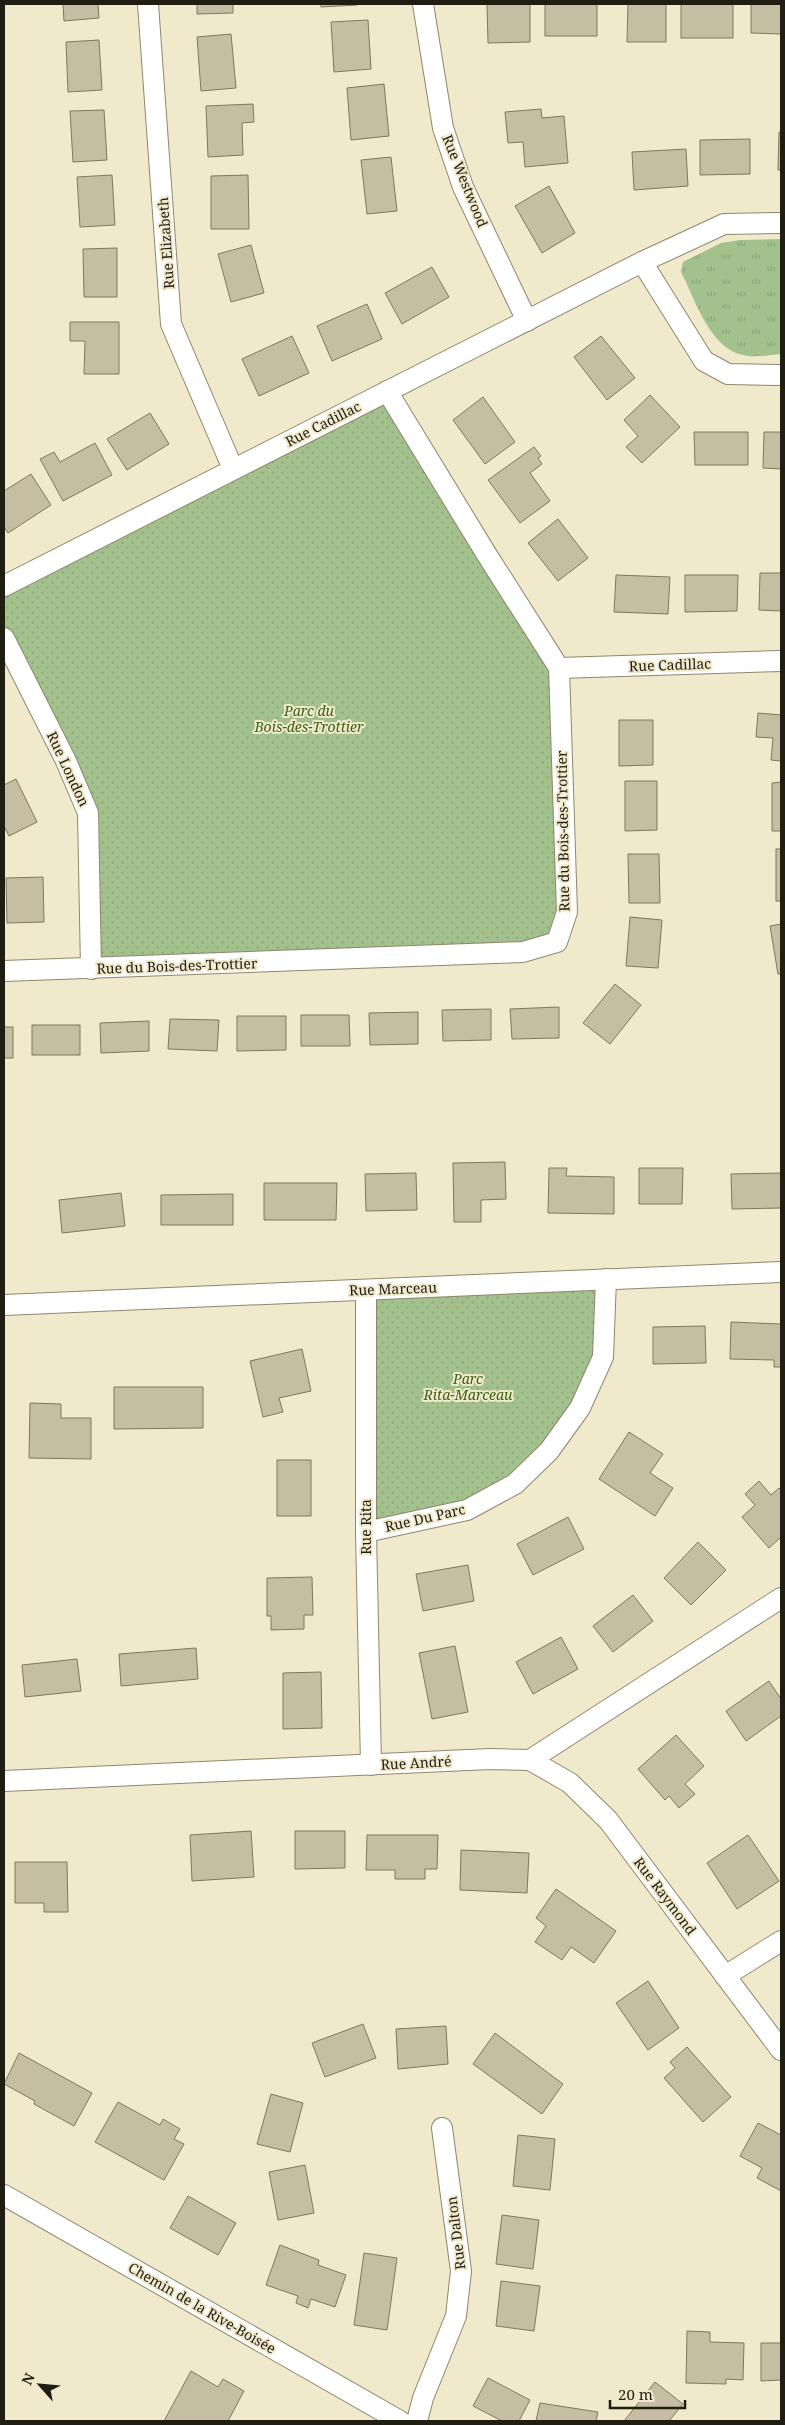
<svg xmlns="http://www.w3.org/2000/svg" width="785" height="2425" font-family="'Noto Serif',serif">
	<style>
		.grass { fill: url(#grass-tufts) }
		.park { fill: url(#park-dots) }
		.building { fill: #c6bea2; stroke: #7f785e }
		.lines { fill: none; stroke-linecap: round; stroke-linejoin: round }
		.minor-casing { stroke: #8f876d; stroke-width: 22 }
		.minor { stroke: #fff; stroke-width: 20 }
		.labels { text-anchor: middle; stroke-width: 4; stroke-linejoin: round; paint-order: stroke }
		.street-label { font-size: 14px; fill: #201d13; stroke: #f1e9cc }
		.park-label { font-size: 14px; font-style: italic; fill: #3b6215; stroke: #f1e9cc }
	</style>
	<defs>
		<pattern id="grass-tufts" width="24" height="20" patternUnits="userSpaceOnUse" patternTransform="scale(1.25)"><rect width="24" height="20" fill="#a2c18d"/><path d="M3 7l-1-3M5 7V3M7 7l1-3M15 17l-1-3M17 17v-4M19 17l1-3" fill="none" stroke="#8ba579"/></pattern>
		<pattern id="park-dots" width="8" height="8" patternUnits="userSpaceOnUse" patternTransform="scale(1.25)"><rect width="8" height="8" fill="#a2c18d"/><path d="M2 2h.1M6 6h.1" fill="none" stroke="#8ba579" stroke-width="1.8" stroke-linecap="round"/></pattern>
	</defs>
	<rect width="100%" height="100%" fill="#f1e9cc"/>
	<path class="grass" d="M781 239V354C769 355 754 358 743 355 710 349 695 299 681 272L683 262 721 243 740 240Z"/>
	<g class="park">
		<path d="M387 391 558 668 557 942 91 969 88 813 4 638V586Z"/>
		<path d="M606 1279 603 1357 549 1451 467 1510 366 1523V1290Z"/>
	</g>
	<g class="building">
		<path d="M63 4H98L99 18 64 21Z"/>
		<path d="M197 4H233V13L197 14Z"/>
		<path d="M321 4H357V5L321 7Z"/>
		<path d="M487 4H530V42L488 43Z"/>
		<rect x="545" y="4" width="52" height="32"/>
		<path d="M628 4H666V42H627Z"/>
		<rect x="681" y="4" width="52" height="34"/>
		<path d="M751 4H781V34L751 33Z"/>
		<path d="M368 20 371 69 334 72 331 22Z"/>
		<path d="M231 34 236 88 201 91 197 37Z"/>
		<path d="M99 40 102 90 68 92 66 42Z"/>
		<path d="M384 84 389 136 351 140 347 88Z"/>
		<path d="M253 104 254 122 242 123 243 155 208 157 206 106Z"/>
		<path d="M541 109 542 118 564 116 568 163 525 167 523 142 508 143 505 112Z"/>
		<path d="M104 110 107 160 73 162 70 111Z"/>
		<path d="M779 132H781V170H778Z"/>
		<path d="M750 139V174L700 175V140Z"/>
		<path d="M686 149 688 186 634 190 632 152Z"/>
		<path d="M391 157 397 211 367 214 361 160Z"/>
		<path d="M112 175 115 225 80 227 77 177Z"/>
		<path d="M248 175 249 229H211V176Z"/>
		<path d="M549 186 575 233 542 253 515 206Z"/>
		<path d="M251 245 264 293 231 302 218 254Z"/>
		<path d="M117 248V297H84L83 249Z"/>
		<path d="M432 267 449 297 402 324 385 293Z"/>
		<path d="M367 304 382 339 332 361 317 326Z"/>
		<path d="M70 322H119V374H84L85 341H70Z"/>
		<path d="M292 336 309 373 259 396 242 359Z"/>
		<path d="M601 336 635 378 607 400 574 357Z"/>
		<path d="M650 395 680 427 642 463 626 447 638 436 624 420Z"/>
		<path d="M483 397 515 442 485 464 453 420Z"/>
		<path d="M150 413 169 444 127 470 107 439Z"/>
		<path d="M694 432H748V465H695Z"/>
		<path d="M764 432H781V469L763 468Z"/>
		<path d="M95 443 112 475 63 501 40 459 54 452 60 462Z"/>
		<path d="M534 447 541 456 538 458 542 464 530 473 550 501 520 523 488 480Z"/>
		<path d="M31 474 51 505 8 533 4 527V491Z"/>
		<path d="M558 519 588 558 558 581 528 543Z"/>
		<path d="M760 573H781V611L759 610Z"/>
		<path d="M616 575 670 577 668 614 614 612Z"/>
		<path d="M685 575H738L737 611 685 612Z"/>
		<path d="M758 713 781 715V761L771 760 773 738 756 737Z"/>
		<path d="M619 720H653V765L619 766Z"/>
		<path d="M16 779 37 822 9 836 4 826V785Z"/>
		<path d="M625 781H657V830L625 831Z"/>
		<path d="M781 782V831H772V783Z"/>
		<rect x="776" y="849" width="5" height="52"/>
		<path d="M628 854H659L660 903H629Z"/>
		<path d="M43 877 44 922 7 923 6 878Z"/>
		<path d="M630 917 662 920 658 968 626 966Z"/>
		<path d="M781 924V974H778L770 926Z"/>
		<path d="M615 984 641 1005 610 1044 583 1023Z"/>
		<path d="M559 1007V1038L512 1039 510 1009Z"/>
		<path d="M491 1009V1040L443 1041 442 1010Z"/>
		<path d="M418 1012V1044L370 1045 369 1013Z"/>
		<path d="M301 1015H349L350 1046H301Z"/>
		<path d="M237 1016H286V1050L237 1051Z"/>
		<path d="M170 1019 219 1020 217 1051 168 1049Z"/>
		<path d="M149 1021V1051L101 1053 100 1023Z"/>
		<rect x="32" y="1025" width="48" height="30"/>
		<rect x="4" y="1027" width="9" height="31"/>
		<path d="M505 1162 506 1199 481 1200V1222H454L453 1163Z"/>
		<path d="M549 1168H567L566 1176 614 1177V1214L548 1213Z"/>
		<path d="M639 1168H683L682 1204H639Z"/>
		<path d="M416 1173 417 1210 366 1211 365 1174Z"/>
		<path d="M781 1173V1208L732 1209 731 1174Z"/>
		<path d="M264 1183H337L336 1220H264Z"/>
		<path d="M121 1193 125 1226 62 1233 59 1200Z"/>
		<path d="M233 1194V1225H161V1195Z"/>
		<path d="M731 1322 781 1324V1367H774V1360L730 1359Z"/>
		<path d="M705 1326 706 1363 653 1364V1327Z"/>
		<path d="M302 1349 311 1391 279 1398 283 1412 263 1417 250 1361Z"/>
		<path d="M114 1387H203V1428L114 1429Z"/>
		<path d="M30 1403 61 1404V1418H91V1459L29 1458Z"/>
		<path d="M629 1432 663 1454 650 1473 673 1488 655 1516 599 1479Z"/>
		<rect x="277" y="1460" width="34" height="56"/>
		<path d="M759 1481 771 1495 779 1488 781 1490V1537L769 1548 742 1517 755 1505 745 1494Z"/>
		<path d="M568 1517 584 1549 533 1575 517 1544Z"/>
		<path d="M698 1542 726 1570 691 1605 664 1578Z"/>
		<path d="M468 1565 474 1601 423 1611 416 1574Z"/>
		<path d="M312 1577 313 1615H304V1629L271 1630V1616H267V1578Z"/>
		<path d="M633 1595 653 1621 613 1652 593 1626Z"/>
		<path d="M561 1637 578 1669 533 1694 516 1662Z"/>
		<path d="M455 1646 468 1712 432 1719 419 1653Z"/>
		<path d="M196 1648 198 1679 121 1686 119 1654Z"/>
		<path d="M77 1659 81 1691 25 1697 22 1665Z"/>
		<path d="M321 1672 322 1728 283 1729V1673Z"/>
		<path d="M769 1681 781 1699V1716L746 1741 726 1711Z"/>
		<path d="M676 1735 704 1766 685 1784 695 1794 679 1808 669 1796 665 1800 638 1769Z"/>
		<path d="M251 1831 254 1877 192 1881 190 1835Z"/>
		<path d="M295 1831H345V1868L295 1869Z"/>
		<path d="M367 1835H438L437 1869H425V1879H395V1870H366Z"/>
		<path d="M748 1835 779 1881 737 1909 707 1863Z"/>
		<path d="M461 1850 529 1853 527 1893 460 1890Z"/>
		<path d="M15 1862H67L68 1912H44V1903H15Z"/>
		<path d="M556 1889 616 1931 594 1963 571 1947 562 1960 535 1942 546 1926 536 1918Z"/>
		<path d="M648 1981 679 2028 648 2050 616 2003Z"/>
		<path d="M363 2024 376 2058 325 2077 312 2043Z"/>
		<path d="M446 2026 448 2064 398 2069 396 2029Z"/>
		<path d="M495 2033 563 2084 542 2114 473 2064Z"/>
		<path d="M687 2047 731 2097 703 2122 664 2078 675 2068 670 2062Z"/>
		<path d="M19 2053 92 2093 74 2126 34 2104 35 2101 4 2084Z"/>
		<path d="M271 2094 303 2103 290 2152 257 2144Z"/>
		<path d="M118 2102 160 2125 163 2119 180 2129 174 2139 184 2144 164 2180 95 2142Z"/>
		<path d="M758 2123 781 2135V2191L757 2178 762 2168 740 2156Z"/>
		<path d="M518 2135 555 2139 550 2190 513 2186Z"/>
		<path d="M305 2165 314 2213 278 2220 269 2172Z"/>
		<path d="M188 2196 236 2223 218 2255 170 2228Z"/>
		<path d="M502 2215 539 2220 533 2269 496 2264Z"/>
		<path d="M280 2245 319 2260 318 2265 346 2275 335 2307 311 2299 308 2308 296 2303 298 2296 266 2285Z"/>
		<path d="M364 2253 397 2258 387 2330 354 2325Z"/>
		<path d="M501 2281 540 2286 534 2331 496 2326Z"/>
		<path d="M687 2331 710 2332V2342L744 2343 743 2380 726 2379V2384L686 2383Z"/>
		<path d="M761 2343H781V2380L761 2381Z"/>
		<path d="M191 2371 218 2387 223 2379 244 2391 228 2421H164Z"/>
		<path d="M488 2378 530 2400 519 2421H502L473 2406Z"/>
		<path d="M655 2382 683 2404 669 2421H624Z"/>
		<path d="M540 2403 598 2412 596 2421H536Z"/>
	</g>
	<g class="lines">
		<defs>
			<g id="minor">
				<path d="M148 4 171 324 233 469"/>
				<path d="M423 4 443 128 463 187 527 321"/>
				<path d="M642 262 704 361 728 374 781 375"/>
				<path d="M4 586 642 262 724 224 781 223"/>
				<path d="M4 638 66 761 88 813 91 969"/>
				<path d="M559 668 781 661"/>
				<path d="M4 971 523 952 557 942 567 912 559 668 487 555 387 391"/>
				<path d="M366 1290V1532L371 1765"/>
				<path d="M4 1305 781 1272"/>
				<path d="M366 1532 467 1510 515 1484 549 1451 580 1408 603 1357 606 1279"/>
				<path d="M530 1760 570 1783 608 1820 781 2050"/>
				<path d="M4 1781 490 1759 530 1760 781 1598"/>
				<path d="M725 1976 781 1941"/>
				<path d="M4 2195 400 2421"/>
				<path d="M417 2421 423 2398 456 2316 461 2271 442 2128"/>
			</g>
		</defs>
		<use href="#minor" class="minor-casing"/>
		<use href="#minor" class="minor"/>
	</g>
	<g class="labels">
		<g class="street-label">
			<text transform="translate(465 181) rotate(68)" y="5">Rue Westwood</text>
			<text transform="translate(166 243) rotate(-94)" y="5">Rue Elizabeth</text>
			<text transform="translate(323 424) rotate(-27)" y="5">Rue Cadillac</text>
			<text transform="translate(670 665) rotate(-2)" y="5">Rue Cadillac</text>
			<text transform="translate(68 769) rotate(65)" y="5">Rue London</text>
			<text transform="translate(563 831) rotate(-91)" y="5">Rue du Bois-des-Trottier</text>
			<text transform="translate(177 966) rotate(-2)" y="5">Rue du Bois-des-Trottier</text>
			<text transform="translate(393 1289) rotate(-2)" y="5">Rue Marceau</text>
			<text transform="translate(425 1518) rotate(-13)" y="5">Rue Du Parc</text>
			<text transform="translate(366 1527) rotate(-90)" y="5">Rue Rita</text>
			<text transform="translate(416 1763) rotate(-3)" y="5">Rue André</text>
			<text transform="translate(665 1896) rotate(53)" y="5">Rue Raymond</text>
			<text transform="translate(456 2233) rotate(-97)" y="5">Rue Dalton</text>
			<text transform="translate(202 2308) rotate(30)" y="5">Chemin de la Rive-Boisée</text>
		</g>
		<g class="park-label">
			<text x="309" y="716">Parc du<tspan x="309" dy="16">Bois-des-Trottier</tspan></text>
			<text x="468" y="1384">Parc<tspan x="468" dy="16">Rita-Marceau</tspan></text>
		</g>
	</g>
	<rect width="785" height="2425" fill="none" stroke="#201d13" stroke-width="10"/>
	<g transform="translate(40 2385) rotate(297)" stroke="#f1e9cc" stroke-width="4" paint-order="stroke">
	<path d="M0-4L9 19L0 12L-9 19Z" fill="#201d13"/>
	<text y="-8" font-size="14" font-weight="bold" text-anchor="middle" fill="#201d13">N</text>
	</g>
	<path d="M610 2400v8h75v-8" fill="none" stroke="#201d13" stroke-width="2.5"/>
	<text x="618" y="2400" font-size="15" fill="#201d13" stroke="#f1e9cc" stroke-width="4" paint-order="stroke">20 m</text>
</svg>
